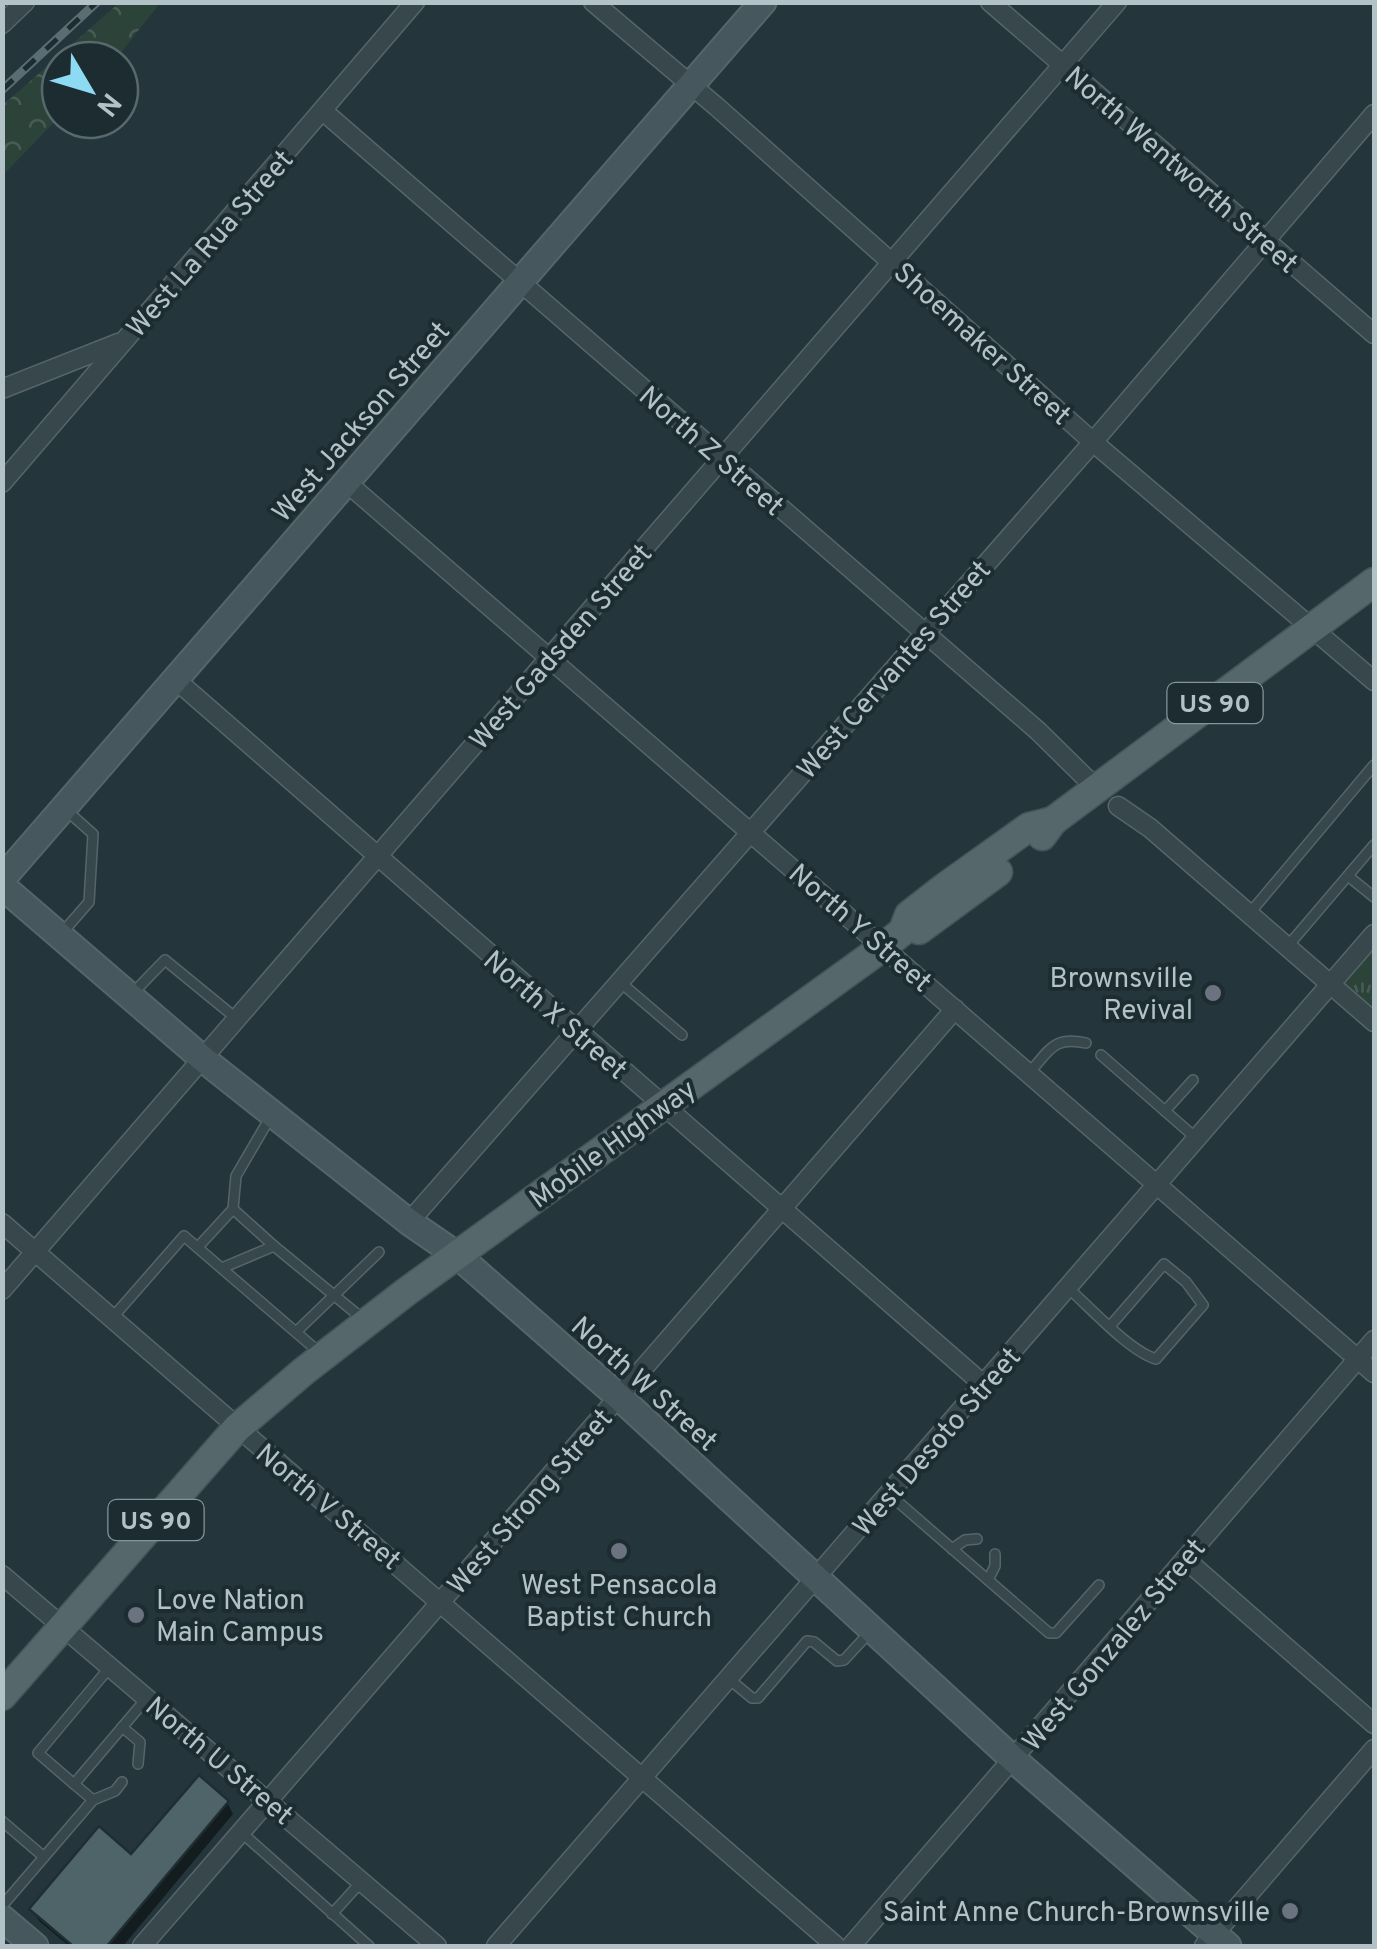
<svg xmlns="http://www.w3.org/2000/svg" width="1377" height="1949" font-family="Overpass,sans-serif">
	<style>
		.grass { fill: url(#grass-tufts) }
		.forest { fill: url(#forest-crowns) }
		.shadow { fill: #0007 }
		.building { fill: #4f6469; stroke: #1f2e32; stroke-width: 2.5 }
		.lines { fill: none; stroke-linecap: round; stroke-linejoin: round }
		.lane-casing { stroke: #566569; stroke-width: 12 }
		.street-casing { stroke: #566569; stroke-width: 21 }
		.secondary-casing { stroke: #566569; stroke-width: 29 }
		.primary-casing { stroke: #445357; stroke-width: 31 }
		.lane { stroke: #38474b; stroke-width: 9 }
		.street { stroke: #38474b; stroke-width: 18 }
		.secondary { stroke: #46585e; stroke-width: 25 }
		.primary { stroke: #56676b; stroke-width: 28 }
		.rail-casing { stroke: #5a6d72; stroke-width: 9 }
		.rail { stroke: #1d2c30; stroke-width: 5; stroke-dasharray: 15; stroke-linecap: butt }
		.worship-dot { fill: #6b7280; stroke: #1d2c30; stroke-width: 4 }
		.labels { text-anchor: middle; stroke-width: 8; stroke-linejoin: round; paint-order: stroke }
		.shield { fill: #1d2c30; stroke: #86959a; stroke-width: 2.5 }
		.shield-label { font-size: 25px; font-weight: bold; fill: #b3c2c7 }
		.street-label { font-size: 28px; fill: #b3c2c7; stroke: #1d2c30 }
		.poi-label { font-size: 28px; fill: #b3c2c7; stroke: #1d2c30; text-anchor: end }
	</style>
	<defs>
		<pattern id="grass-tufts" width="24" height="20" patternUnits="userSpaceOnUse" patternTransform="scale(2.5)"><rect width="24" height="20" fill="#2c433a"/><path d="M3 7l-1-3M5 7V3M7 7l1-3M15 17l-1-3M17 17v-4M19 17l1-3" fill="none" stroke="#485c55"/></pattern>
		<pattern id="forest-crowns" width="20" height="18" patternUnits="userSpaceOnUse" patternTransform="scale(2.5)"><rect width="20" height="18" fill="#2c433a"/><path d="M2 6a3 3 0 1 1 6 0M12 15a3 3 0 1 1 6 0" fill="none" stroke="#485c55"/></pattern>
	</defs>
	<rect width="100%" height="100%" fill="#24363b"/>
	<path class="grass" d="M1374 948V1012L1343 985Z"/>
	<path class="forest" d="M119 3H160L115 60H60V116L3 175V105Z"/>
	<path class="shadow" d="M227 1802 233 1814 123 1946H69L39 1921 32 1909Z"/>
	<path class="building" d="M199 1775 229 1801 107 1946H73L29 1909 99 1826 131 1854Z"/>
	<g class="lines">
		<defs>
			<g id="lane">
				<path d="M1348 876 1374 897"/>
				<path d="M1249 914 1374 765"/>
				<path d="M62 933 89 902 93 834 66 810"/>
				<path d="M1287 947 1374 845"/>
				<path d="M620 982 682 1035"/>
				<path d="M131 995 165 960 237 1019"/>
				<path d="M1101 1055 1197 1139"/>
				<path d="M1029 1073C1050 1050 1053 1036 1086 1043"/>
				<path d="M1165 1111 1193 1080"/>
				<path d="M233 1209 274 1246"/>
				<path d="M198 1247 233 1209 236 1176 271 1116"/>
				<path d="M222 1268 274 1246 363 1319"/>
				<path d="M1068 1288C1090 1307 1129 1351 1156 1359L1203 1305 1186 1282 1164 1264 1111 1325"/>
				<path d="M113 1317 184 1236 320 1353"/>
				<path d="M296 1332 379 1252"/>
				<path d="M889 1494 1049 1633H1056L1099 1585"/>
				<path d="M952 1549 965 1540 977 1539"/>
				<path d="M988 1580 995 1566V1554"/>
				<path d="M110 1667 38 1753 74 1784 147 1698"/>
				<path d="M729 1679 752 1698H758L807 1641 814 1642 837 1661 844 1660 869 1633"/>
				<path d="M122 1727 140 1742 138 1764"/>
				<path d="M93 1800 115 1791 122 1782"/>
				<path d="M2 1821 44 1857"/>
				<path d="M241 1832 369 1946"/>
				<path d="M2 1906 93 1800 74 1784"/>
				<path d="M332 1914 362 1881"/>
			</g>
			<g id="street">
				<path d="M593 2 717 107 1093 442 1374 681"/>
				<path d="M990 2 1374 334"/>
				<path d="M2 24 25 2"/>
				<path d="M323 111 1038 731 1098 790"/>
				<path d="M2 389 118 343"/>
				<path d="M346 482 1374 1373"/>
				<path d="M2 483 415 2"/>
				<path d="M176 680 984 1385"/>
				<path d="M1118 806 1150 828 1374 1022"/>
				<path d="M409 1222 1093 442 1374 114"/>
				<path d="M2 1223 836 1946"/>
				<path d="M2 1290 1117 2"/>
				<path d="M1185 1559 1374 1724"/>
				<path d="M2 1575 437 1946"/>
				<path d="M142 1946 955 1009"/>
				<path d="M496 1946 1374 934"/>
				<path d="M851 1946 1374 1340"/>
				<path d="M1204 1946 1374 1749"/>
			</g>
			<g id="secondary">
				<path d="M2 879 763 2"/>
				<path d="M2 886 203 1059 409 1222 457 1255 619 1397 1014 1760 1228 1946"/>
				<path d="M2 1918 35 1946"/>
			</g>
			<g id="primary">
				<path d="M1042 836 1053 821 1374 582"/>
				<path d="M919 930 998 872"/>
				<path d="M2 1696 237 1428 304 1371 406 1292 883 947 903 931 909 915 945 887 1029 827 1053 821"/>
			</g>
		</defs>
		<use href="#lane" class="lane-casing"/>
		<use href="#street" class="street-casing"/>
		<use href="#secondary" class="secondary-casing"/>
		<use href="#primary" class="primary-casing"/>
		<use href="#lane" class="lane"/>
		<use href="#street" class="street"/>
		<use href="#secondary" class="secondary"/>
		<use href="#primary" class="primary"/>
		<defs>
			<path id="rail" d="M2 90 97 2"/>
		</defs>
		<use href="#rail" class="rail-casing"/>
		<use href="#rail" class="rail"/>
	</g>
	<g class="worship-dot">
		<circle cx="1213" cy="993" r="10"/>
		<circle cx="619" cy="1551" r="10"/>
		<circle cx="136" cy="1615" r="10"/>
		<circle cx="1290" cy="1911" r="10"/>
	</g>
	<g class="labels">
		<g class="shield">
			<rect x="1167.5" y="683" width="95" height="40" rx="8"/>
			<rect x="108.5" y="1500" width="95" height="40" rx="8"/>
		</g>
		<g class="shield-label">
			<text x="1215" y="712">US 90</text>
			<text x="156" y="1529">US 90</text>
		</g>
		<g class="street-label">
			<text transform="translate(1182 169) rotate(41)" y="10">North Wentworth Street</text>
			<text transform="translate(209 243) rotate(-49)" y="10">West La Rua Street</text>
			<text transform="translate(983 343) rotate(42)" y="10">Shoemaker Street</text>
			<text transform="translate(360 421) rotate(-49)" y="10">West Jackson Street</text>
			<text transform="translate(712 450) rotate(41)" y="10">North Z Street</text>
			<text transform="translate(560 646) rotate(-49)" y="10">West Gadsden Street</text>
			<text transform="translate(893 669) rotate(-49)" y="10">West Cervantes Street</text>
			<text transform="translate(861 927) rotate(41)" y="10">North Y Street</text>
			<text transform="translate(556 1014) rotate(41)" y="10">North X Street</text>
			<text transform="translate(612 1143) rotate(-36)" y="10">Mobile Highway</text>
			<text transform="translate(645 1383) rotate(42)" y="10">North W Street</text>
			<text transform="translate(936 1441) rotate(-49)" y="10">West Desoto Street</text>
			<text transform="translate(529 1501) rotate(-49)" y="10">West Strong Street</text>
			<text transform="translate(329 1506) rotate(40)" y="10">North V Street</text>
			<text transform="translate(1113 1644) rotate(-50)" y="10">West Gonzalez Street</text>
			<text transform="translate(220 1760) rotate(40)" y="10">North U Street</text>
		</g>
		<g class="poi-label">
			<text x="1193" y="987">Brownsville<tspan x="1193" dy="32">Revival</tspan></text>
			<text x="619" y="1594" text-anchor="middle">West Pensacola<tspan x="619" dy="32">Baptist Church</tspan></text>
			<text x="156" y="1609" text-anchor="start">Love Nation<tspan x="156" dy="32">Main Campus</tspan></text>
			<text x="1270" y="1921">Saint Anne Church-Brownsville</text>
		</g>
	</g>
	<rect width="1377" height="1949" fill="none" stroke="#b3c2c7" stroke-width="10"/>
	<g transform="translate(90 90) rotate(128)"><circle r="48" fill="#1d2c30" stroke="#59686c" stroke-width="2.5"/>
	<path d="M0-8L18 38L0 25L-18 38Z" fill="#8cdbf3"/>
	<text y="-15" font-size="28" font-weight="bold" text-anchor="middle" fill="#b3c2c7">N</text>
	</g>
</svg>
